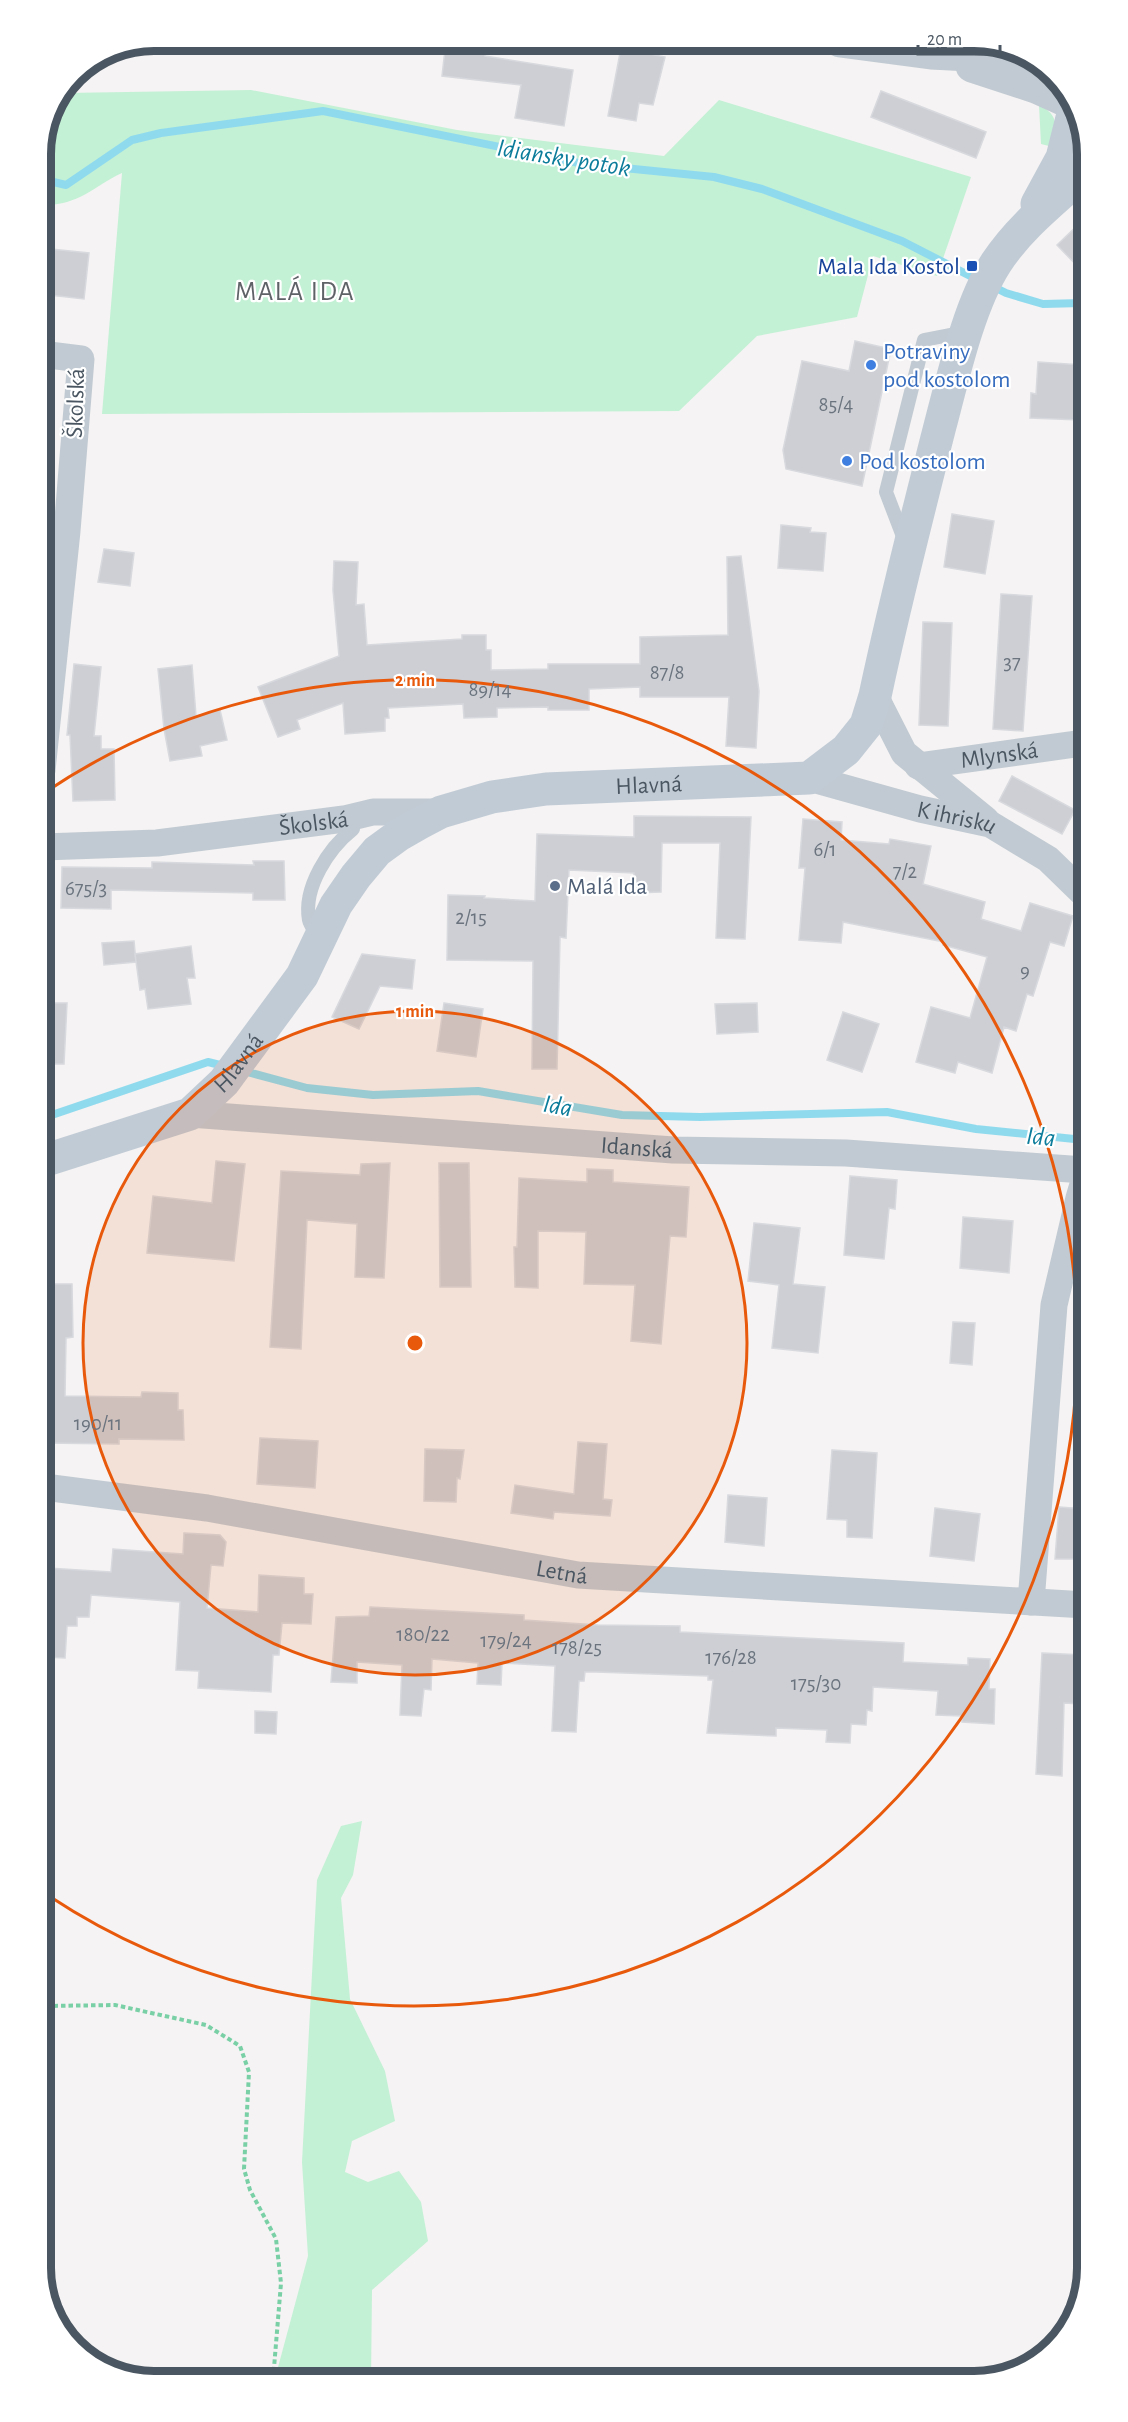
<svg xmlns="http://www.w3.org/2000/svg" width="1128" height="2422" font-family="'Alegreya Sans',sans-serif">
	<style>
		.green { fill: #c3f1d5 }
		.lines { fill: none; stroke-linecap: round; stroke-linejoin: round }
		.stream { stroke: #90daee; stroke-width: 8 }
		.building { fill: #cdcfd5; stroke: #d7d9de; stroke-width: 1.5 }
		.path { stroke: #7ad0a6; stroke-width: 4; stroke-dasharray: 4.5 3; stroke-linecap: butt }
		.service { stroke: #c1cad2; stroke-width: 14 }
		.minor { stroke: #c1cad2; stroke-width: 27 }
		.tertiary { stroke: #c1cad2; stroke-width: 33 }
		.secondary { stroke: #c1cbd6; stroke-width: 33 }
		.ring { fill: none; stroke: #e8590c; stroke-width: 3 }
		.transit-dot { fill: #1a4fb4; stroke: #fff; stroke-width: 2 }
		.shop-dot { fill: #3f7fe0; stroke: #fff; stroke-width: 2 }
		.service-dot { fill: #5c6f8a; stroke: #fff; stroke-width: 2 }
		.labels { text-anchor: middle; stroke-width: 4.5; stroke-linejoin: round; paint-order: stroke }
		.number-label { font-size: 21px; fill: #6b747e }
		.transit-label { font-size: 24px; fill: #164399; stroke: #fff; text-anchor: end }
		.shop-label { font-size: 24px; fill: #366cbe; stroke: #fff; text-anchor: start }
		.street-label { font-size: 24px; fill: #4a5661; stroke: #fff }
		.service-label { font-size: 24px; fill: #4e5e75; stroke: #fff; text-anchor: start }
		.water-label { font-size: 26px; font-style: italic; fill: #0c7c9b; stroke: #fff }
		.quarter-label { font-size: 27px; letter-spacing: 1.5px; fill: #5f6368; stroke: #fff }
		.rim { fill: none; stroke: #4a5661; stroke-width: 8 }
		.centre { fill: #e8590c; stroke: #fff; stroke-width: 3 }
		.ring-label { font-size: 18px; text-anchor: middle; font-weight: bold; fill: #e8590c; stroke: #fff; stroke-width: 4.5; stroke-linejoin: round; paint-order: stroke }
	</style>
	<rect width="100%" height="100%" fill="#f5f3f3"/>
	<g class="green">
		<path d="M251 90 457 130 664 156 719 100 971 177 937 276 873 256 857 317 757 336 679 411 102 414 122 173C92 187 79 206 41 205V147L65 93Z"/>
		<path d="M1039 105C1060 115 1056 127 1053 147L1041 144Z"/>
		<path d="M362 1821 353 1875 341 1898 350 1999 385 2071 395 2121 352 2141 345 2172 368 2182 399 2171 421 2202 428 2241 372 2290 371 2380H277V2371L308 2256 302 2162 317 1880 341 1826Z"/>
	</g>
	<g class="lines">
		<g class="stream">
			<path d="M41 179 66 185 132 140 161 133 323 111 584 164 714 177 762 189 902 241 978 280"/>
			<path d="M990 285 1006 293 1043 304 1082 303"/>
			<path d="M240 1070 307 1088 373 1095 478 1091 622 1115 700 1117 887 1112 976 1129 1084 1140"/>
			<path d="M43 1118 208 1062 228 1067"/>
		</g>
	</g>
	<g class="building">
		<path d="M446 41H487L485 56 573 70 564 126 515 118 521 85 442 76Z"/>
		<path d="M621 48 665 57 653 105 639 103 636 121 608 116Z"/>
		<path d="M881 91 986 132 976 158 871 117Z"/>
		<path d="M1082 221V271L1057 245Z"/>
		<path d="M41 248 89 253 84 299 41 294Z"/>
		<path d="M855 341 891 349 862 486 786 469 783 450 802 361 849 371Z"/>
		<path d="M1038 362 1082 365 1080 420 1030 418 1031 393 1036 394Z"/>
		<path d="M952 514 994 521 985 574 944 567Z"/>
		<path d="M781 525 811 528 810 532 826 533 823 571 778 568Z"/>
		<path d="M104 549 134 553 130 586 98 582Z"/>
		<path d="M741 556 759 691 756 748 726 746 729 697H640V687L589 689V710H548V707L497 708V717L464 718 463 704 388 708 389 718H385V731L345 734 343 703 297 720 300 729 278 737 258 687 339 656 333 590 334 561 358 562 356 605 364 604 367 645 462 639V635H486V650H491V670L548 669V664H640V637L728 635 727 557Z"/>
		<path d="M1001 594 1032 596 1023 731 993 729Z"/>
		<path d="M923 622 952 623 948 726 919 725Z"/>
		<path d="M74 664 101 667 94 736H101V749H114L115 800 73 801 70 735H67Z"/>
		<path d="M192 665 196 716 220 710 227 740 200 746 202 756 170 761 164 729 158 669Z"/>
		<path d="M1012 776 1075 810 1062 834 999 801Z"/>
		<path d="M634 816 751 817 745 939 716 938 720 843H662L661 892 634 893V873L569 870 566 938 560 937 557 1069H532L533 961 447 960 448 895 485 896 484 898 535 901 537 834 634 837Z"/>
		<path d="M803 819 842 822 841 840 889 844 890 839 931 846 923 884 985 902 981 919 1021 931 1030 903 1073 916 1064 946 1050 942 1033 996 1027 994 1016 1031 1004 1027 992 1073 958 1062 955 1073 916 1062 931 1007 970 1018 987 957 943 945 944 942 843 922 841 943 799 940 805 868H799Z"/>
		<path d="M253 861H284L285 900H253V893L111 890V909L61 908 62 867 152 868V862L254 865Z"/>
		<path d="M134 941 136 962 104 965 102 943Z"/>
		<path d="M191 946 195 978H187L191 1004 148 1009 145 989 140 990 135 954Z"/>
		<path d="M362 954 415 960 412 989 380 986 359 1029 332 1017Z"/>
		<path d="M43 1003H67L64 1064H43Z"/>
		<path d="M444 1003 483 1009 476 1057 437 1051Z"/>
		<path d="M757 1003 758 1032 717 1034 715 1004Z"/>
		<path d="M843 1012 879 1024 862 1072 827 1060Z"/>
		<path d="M216 1161 245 1164 234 1261 147 1253 153 1196 212 1203Z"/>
		<path d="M390 1163 384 1278 355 1277 357 1224 307 1220 301 1349 270 1347 281 1171 360 1175 361 1164Z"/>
		<path d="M439 1163H469L471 1287H440Z"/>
		<path d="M587 1169 613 1170V1182L689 1187 686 1237 670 1236 661 1344 631 1341 635 1285 584 1284 586 1232 538 1231V1288L515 1287 514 1247H517L519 1178 587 1182Z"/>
		<path d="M850 1176 897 1180 895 1209 889 1208 884 1259 844 1255Z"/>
		<path d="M963 1217 1013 1221 1009 1273 960 1268Z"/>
		<path d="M754 1223 800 1228 793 1284 825 1287 818 1353 772 1348 779 1285 748 1281Z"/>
		<path d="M44 1284H72L73 1337 66 1338 65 1396 141 1397 142 1392 178 1393V1410H183L184 1440 119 1439V1444L44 1443Z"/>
		<path d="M953 1322 975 1323 972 1365 950 1363Z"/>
		<path d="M260 1438 318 1441 315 1488 257 1484Z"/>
		<path d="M578 1442 607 1444 603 1499 612 1500 610 1516 554 1512 553 1519 511 1513 515 1485 574 1494Z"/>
		<path d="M425 1449 464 1450 460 1479 457 1478 456 1502 424 1501Z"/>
		<path d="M832 1450 877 1453 872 1538 847 1537V1520L827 1519Z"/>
		<path d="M728 1495 767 1498 764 1546 725 1542Z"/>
		<path d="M1059 1507 1085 1509V1559H1055Z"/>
		<path d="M935 1508 980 1514 974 1561 930 1556Z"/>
		<path d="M184 1533 220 1535 226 1542 223 1566 211 1565 207 1608 258 1612 259 1575 304 1578V1594H313L311 1624 282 1623 279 1655H273L271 1692 198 1688 199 1671 176 1670 180 1602 91 1595 89 1617H77V1626H67L65 1658 45 1657 48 1568 111 1572 113 1549 183 1554Z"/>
		<path d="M370 1607 524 1615V1620L598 1625 680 1626V1632L904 1643 903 1662 968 1665V1658L990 1659 989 1689H995L994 1724 962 1722V1716L936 1715 938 1691 873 1687 872 1711 867 1710 866 1725 851 1724 850 1743 826 1742 827 1730 776 1728V1736L707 1733 713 1680H708V1676L596 1672H585L584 1681H579L576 1732 552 1731 555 1666 502 1663 501 1685 477 1684 478 1663 432 1659 431 1690 424 1689 421 1716 400 1715 402 1665 357 1662V1683L331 1682 336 1617 369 1616Z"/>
		<path d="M1042 1653 1083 1655 1081 1704 1064 1703 1062 1776 1036 1774Z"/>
		<path d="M255 1711 277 1712 276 1734 255 1733Z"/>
	</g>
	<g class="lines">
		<path class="path" d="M46 2006 115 2005 206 2025 240 2046 249 2072 244 2169 250 2190 276 2239 281 2283 273 2380"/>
		<g class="service">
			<path d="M904 539 886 492 924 340 965 332"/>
			<path d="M318 937C315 931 310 925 309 920 303 887 329 848 353 829"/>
		</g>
		<g class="minor">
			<path d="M41 354 81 359 67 531 42 770"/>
			<path d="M875 696 904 753 986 820"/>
			<path id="s1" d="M918 766 1083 743"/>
			<path id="s2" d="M809 778 920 809 990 824 1048 859 1084 894"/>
			<path id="s3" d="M43 847 157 843 344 819 373 812H441"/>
			<path id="s4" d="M190 1114 673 1150 846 1153 1084 1170"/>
			<path id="s5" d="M44 1487 207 1508 578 1575 1086 1605"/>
			<path d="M1031 1602 1054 1305 1079 1198 1084 1181"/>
		</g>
		<g class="tertiary">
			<path d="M840 41 931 53 1027 58"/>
			<path d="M972 66 1036 87 1067 101"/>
		</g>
		<g class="secondary">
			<path d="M1037 204 1062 158 1073 114"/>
			<path id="s6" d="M43 1161 190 1114 224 1082 302 976 336 905 356 876 377 851 399 835 420 823 441 812 492 797 546 789 809 778 846 750 866 725 875 696C894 606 917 516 940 426 953 377 969 305 996 263 1019 228 1051 203 1082 175"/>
		</g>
	</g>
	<circle cx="415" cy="1343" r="332" fill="#e8590c" fill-opacity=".12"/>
	<g class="ring">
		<circle cx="415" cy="1343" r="332"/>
		<path d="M44 793A663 663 0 1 1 49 1896"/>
	</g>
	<rect class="transit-dot" x="966" y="260" width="12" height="12" rx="3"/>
	<g class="shop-dot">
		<circle cx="871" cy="365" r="6"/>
		<circle cx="847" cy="461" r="6"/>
	</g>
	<circle class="service-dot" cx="555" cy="886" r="6"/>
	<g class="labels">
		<g class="number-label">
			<text x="836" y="411">85/4</text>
			<text x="1012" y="669">37</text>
			<text x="667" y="679">87/8</text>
			<text x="490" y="696">89/14</text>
			<text x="825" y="856">6/1</text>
			<text x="905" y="878">7/2</text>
			<text x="86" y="895">675/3</text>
			<text x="471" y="924">2/15</text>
			<text x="1025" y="977">9</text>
			<text x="98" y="1430">190/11</text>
			<text x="423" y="1641">180/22</text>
			<text x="506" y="1647">179/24</text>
			<text x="577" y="1654">178/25</text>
			<text x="731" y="1664">176/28</text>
			<text x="816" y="1690">175/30</text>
		</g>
		<g class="transit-label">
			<text x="960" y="274">Mala Ida Kostol</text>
		</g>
		<g class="shop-label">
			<text x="883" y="359">Potraviny<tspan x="883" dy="28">pod kostolom</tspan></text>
			<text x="859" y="469">Pod kostolom</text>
		</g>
		<g class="street-label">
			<text transform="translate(75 403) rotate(-88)" y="8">Školská</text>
			<text dy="8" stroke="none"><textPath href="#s1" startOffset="82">Mlynská</textPath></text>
			<text dy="8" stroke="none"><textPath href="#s6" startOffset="765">Hlavná</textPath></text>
			<text dy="8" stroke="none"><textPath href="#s2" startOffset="153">K ihrisku</textPath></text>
			<text dy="8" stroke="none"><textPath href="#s3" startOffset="272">Školská</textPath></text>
			<text dy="8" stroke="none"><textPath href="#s6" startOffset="225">Hlavná</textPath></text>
			<text dy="8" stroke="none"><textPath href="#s4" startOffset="448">Idanská</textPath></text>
			<text dy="8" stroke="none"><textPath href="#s5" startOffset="525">Letná</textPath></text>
		</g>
		<g class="service-label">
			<text x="567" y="894">Malá Ida</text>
		</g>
		<g class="water-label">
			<text transform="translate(564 157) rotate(9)" y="9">Idiansky potok</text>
			<text transform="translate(558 1105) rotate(10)" y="9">Ida</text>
			<text transform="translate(1041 1136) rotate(6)" y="9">Ida</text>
		</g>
		<g class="quarter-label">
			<text x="295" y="300">MALÁ IDA</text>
		</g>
	</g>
	<path d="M0 0H1128V2422H0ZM154 51H974A103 103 0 0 1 1077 154V2268A103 103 0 0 1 974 2371H154A103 103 0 0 1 51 2268V154A103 103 0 0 1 154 51Z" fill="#fff" fill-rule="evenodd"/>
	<path class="rim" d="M154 51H974A103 103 0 0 1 1077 154V2268A103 103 0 0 1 974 2371H154A103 103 0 0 1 51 2268V154A103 103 0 0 1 154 51Z"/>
	<circle cx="415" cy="1343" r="9" class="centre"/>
	<g class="ring-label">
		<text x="415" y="686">2 min</text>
		<text x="415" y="1017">1 min</text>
	</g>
	<path d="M918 45v9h82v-9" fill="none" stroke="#4a5661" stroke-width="3"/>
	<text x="927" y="45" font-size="18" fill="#4a5661" stroke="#ffffff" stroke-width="4.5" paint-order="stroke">20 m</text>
</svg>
